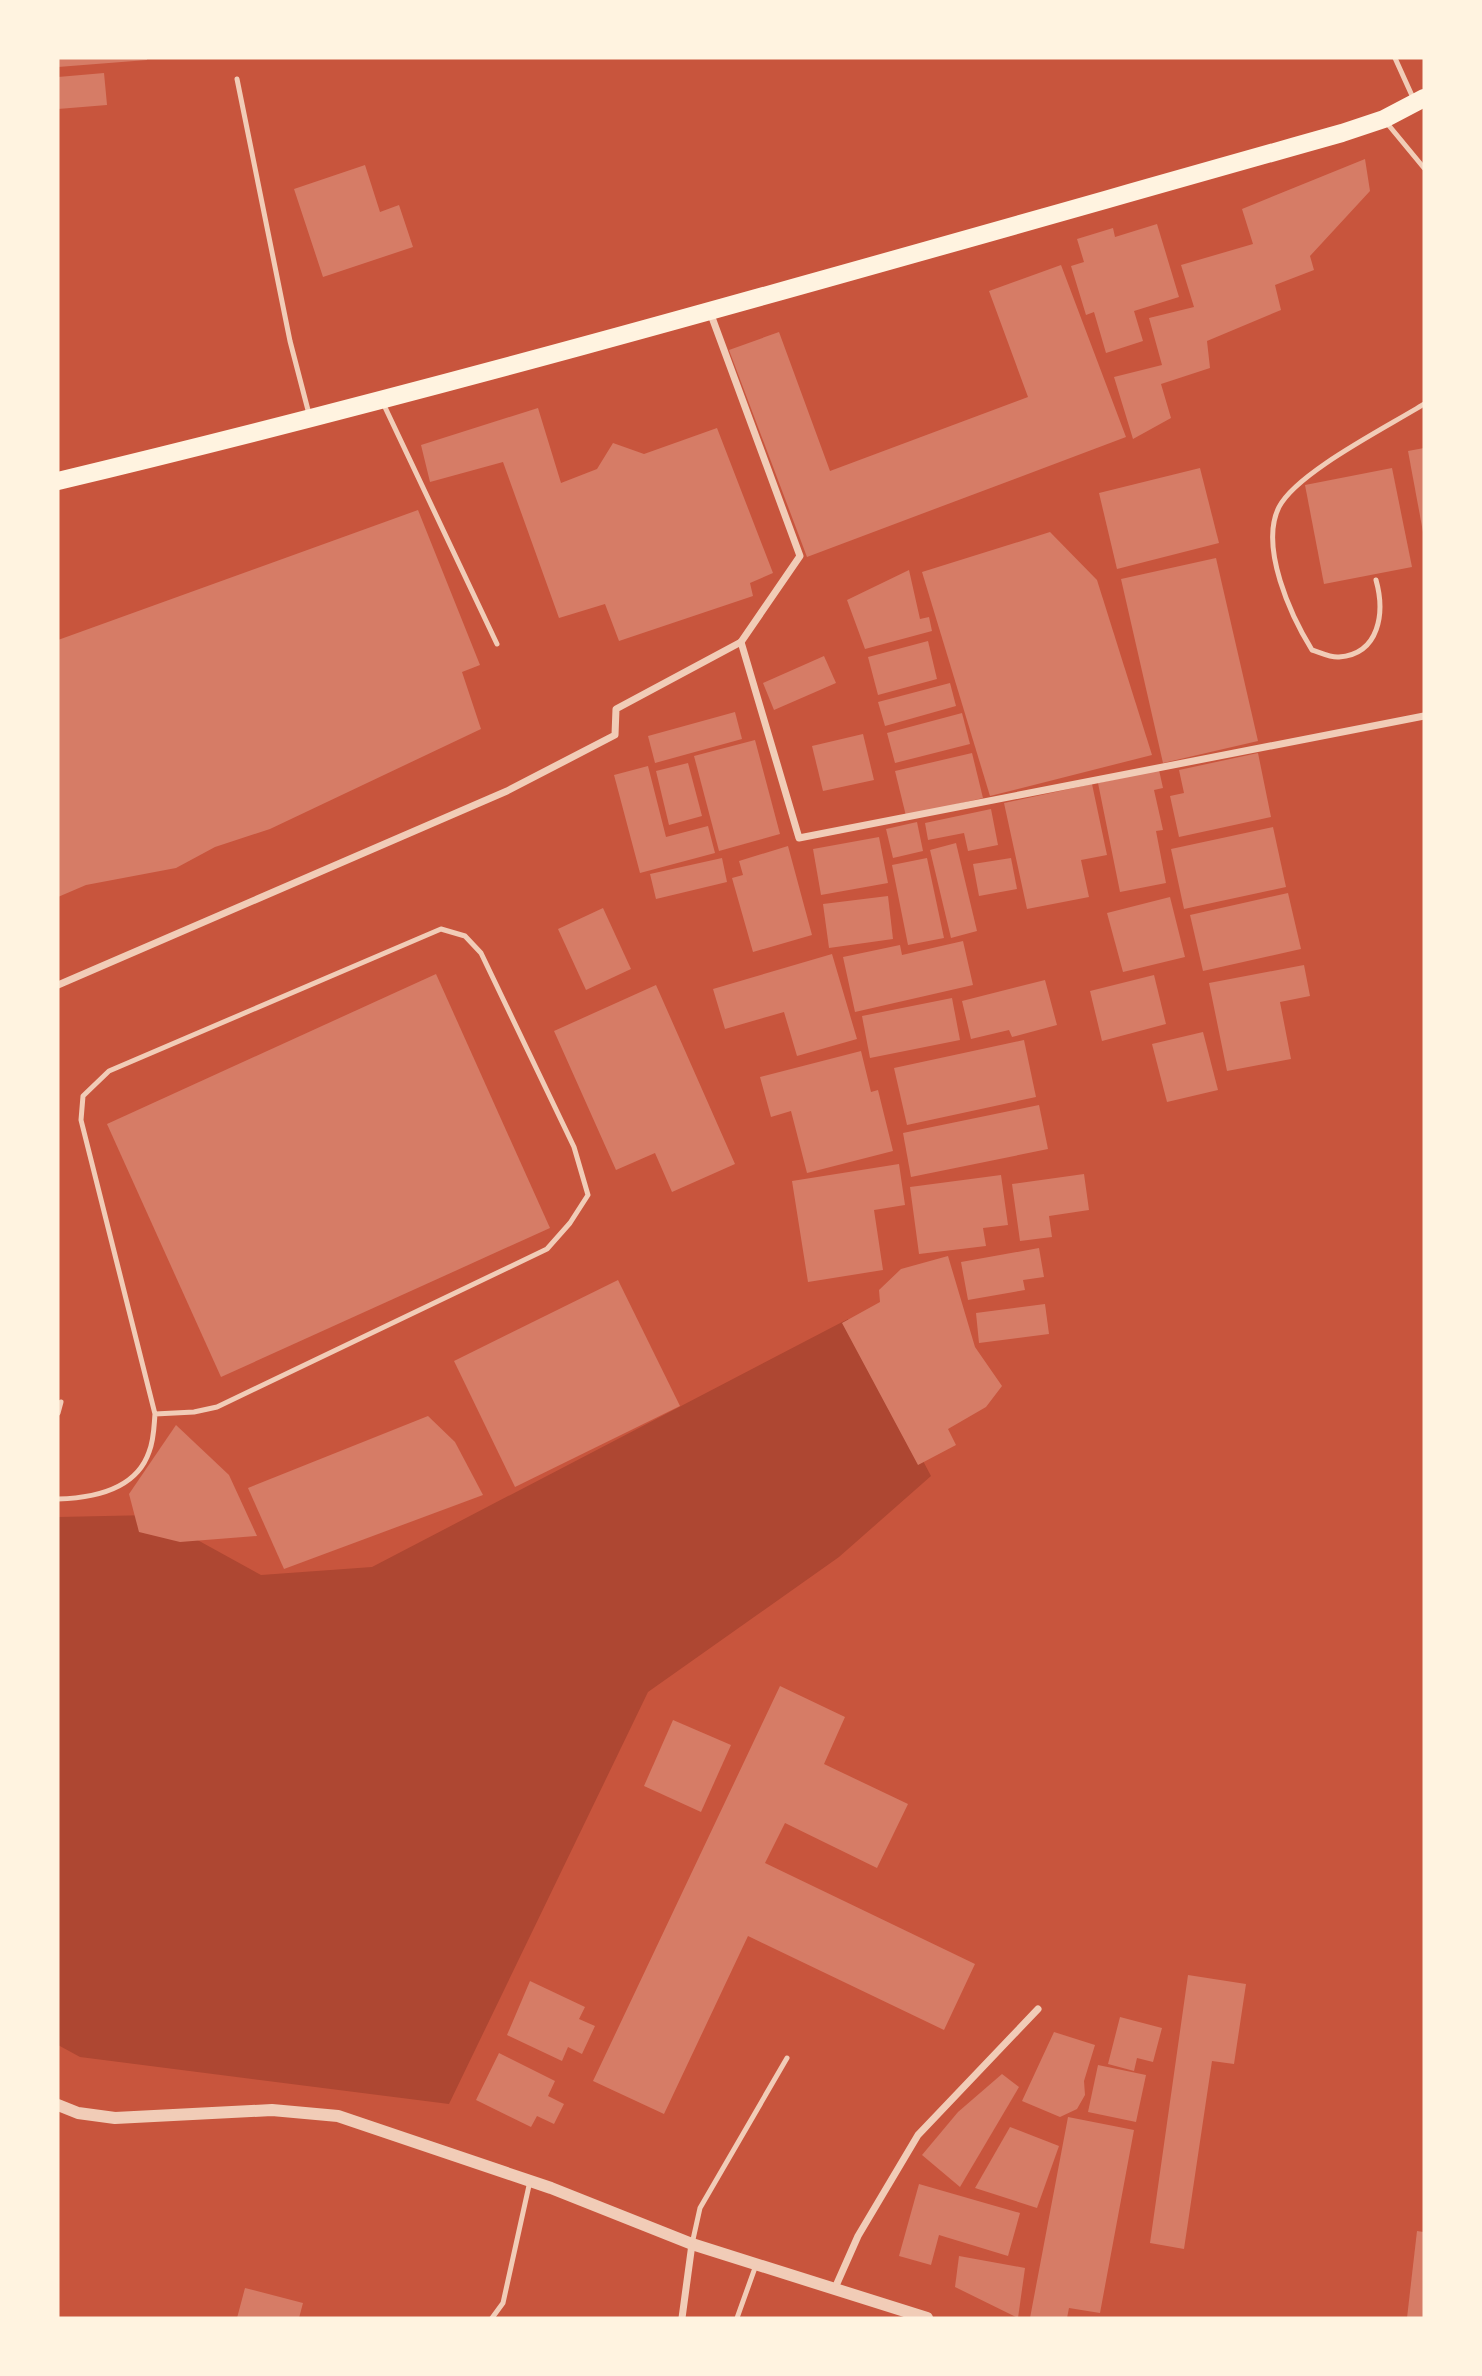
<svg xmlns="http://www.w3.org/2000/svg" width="1482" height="2376" font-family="Arial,sans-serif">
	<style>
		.green { fill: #ae4732 }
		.building { fill: #d67c66 }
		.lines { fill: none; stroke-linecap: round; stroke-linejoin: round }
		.service { stroke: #f1ccb7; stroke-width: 5 }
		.minor { stroke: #f1ccb7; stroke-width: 7 }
		.tertiary { stroke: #f1ccb7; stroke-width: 12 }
		.primary { stroke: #fff3e0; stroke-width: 18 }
	</style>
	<rect width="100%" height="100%" fill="#c8553d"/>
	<path class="green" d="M848 1319 931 1476 839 1557 648 1692 449 2104 80 2057 58 2045V1517L152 1515 261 1575 372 1567Z"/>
	<g class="building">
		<path d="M58 58H147V60L58 67Z"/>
		<path d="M104 73 107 105 58 109V77Z"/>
		<path d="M1365 159 1370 191 1310 256 1314 270 1275 285 1281 310 1207 341 1210 368 1161 384 1171 418 1133 439 1114 377 1162 365 1149 318 1194 307 1181 265 1253 244 1242 209Z"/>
		<path d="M365 165 380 212 399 205 413 247 323 277 294 189Z"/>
		<path d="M1157 224 1179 297 1134 311 1143 341 1106 353 1094 312 1086 315 1071 266 1084 262 1077 239 1113 228 1115 237Z"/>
		<path d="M1061 265 1126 437 807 557 729 350 779 332 830 471 1028 397 989 291Z"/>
		<path d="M538 408 561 483 597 469 613 443 644 454 717 428 773 573 750 583 753 596 619 641 605 604 559 618 503 462 430 482 421 445Z"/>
		<path d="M1424 448V532H1423L1408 451Z"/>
		<path d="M1200 468 1219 543 1117 569 1099 493Z"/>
		<path d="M1392 468 1412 567 1324 584 1305 485Z"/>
		<path d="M418 510 480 665 462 672 481 729 270 829 215 847 176 868 86 885 58 897V640Z"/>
		<path d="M1050 532 1097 580 1152 755 990 796 922 572Z"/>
		<path d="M1216 558 1258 741 1163 763 1121 579Z"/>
		<path d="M909 570 920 619 929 617 932 631 865 649 847 600Z"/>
		<path d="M928 641 937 679 878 695 868 657Z"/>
		<path d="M824 656 836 683 774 710 763 683Z"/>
		<path d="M950 683 956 706 885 726 878 702Z"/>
		<path d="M735 712 742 739 655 763 648 736Z"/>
		<path d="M962 713 970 744 895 763 887 733Z"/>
		<path d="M863 734 874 780 823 791 812 746Z"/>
		<path d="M755 740 780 834 719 851 694 756Z"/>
		<path d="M972 753 983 798 906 816 895 771Z"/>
		<path d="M1258 753 1271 817 1179 837 1170 796 1184 793 1179 770Z"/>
		<path d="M688 763 702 816 669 825 656 771Z"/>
		<path d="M648 766 666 837 708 826 715 853 640 873 614 775Z"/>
		<path d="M1159 770 1163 788 1154 790 1163 830 1156 831 1166 883 1120 892 1098 783Z"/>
		<path d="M1092 784 1107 855 1081 860 1089 897 1027 909 1004 803Z"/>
		<path d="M991 809 998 845 968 851 964 833 928 840 925 823Z"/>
		<path d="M917 822 923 851 893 858 886 829Z"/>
		<path d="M1273 827 1286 887 1184 909 1171 849Z"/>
		<path d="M879 837 888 883 821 895 813 849Z"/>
		<path d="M956 843 977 931 951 938 930 850Z"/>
		<path d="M788 846 812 935 753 952 732 878 743 875 739 861Z"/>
		<path d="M722 858 727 882 656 899 650 874Z"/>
		<path d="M927 858 944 938 908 945 892 865Z"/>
		<path d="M1011 858 1017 889 979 896 973 864Z"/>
		<path d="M1288 893 1301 949 1203 971 1190 915Z"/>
		<path d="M888 896 893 939 829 948 823 904Z"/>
		<path d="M1170 897 1185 957 1123 972 1107 913Z"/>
		<path d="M603 908 631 969 586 990 558 929Z"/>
		<path d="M963 941 973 985 855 1012 843 957 900 945 902 955Z"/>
		<path d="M832 954 857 1039 797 1056 784 1012 725 1029 713 989Z"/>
		<path d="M1304 965 1310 996 1280 1002 1291 1059 1227 1071 1209 983Z"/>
		<path d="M436 974 550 1228 221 1377 107 1124Z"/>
		<path d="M1154 975 1166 1024 1102 1041 1090 991Z"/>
		<path d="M1045 980 1057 1025 1012 1037 1009 1030 971 1039 962 1001Z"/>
		<path d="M656 985 735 1164 672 1192 655 1153 616 1170 554 1031Z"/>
		<path d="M952 998 960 1040 870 1058 862 1016Z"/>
		<path d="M1203 1032 1218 1090 1167 1102 1152 1044Z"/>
		<path d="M1024 1040 1036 1097 907 1125 894 1068Z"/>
		<path d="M861 1051 871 1092 878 1090 893 1151 807 1173 791 1111 771 1117 760 1077Z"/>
		<path d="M1039 1105 1048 1149 911 1177 903 1133Z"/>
		<path d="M899 1164 905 1205 874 1210 883 1270 808 1282 792 1181Z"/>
		<path d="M1084 1174 1089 1210 1049 1216 1052 1237 1020 1241 1012 1184Z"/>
		<path d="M1001 1175 1008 1225 983 1228 986 1246 919 1254 910 1187Z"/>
		<path d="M1039 1248 1044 1277 1023 1280 1025 1290 968 1300 961 1262Z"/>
		<path d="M948 1256 975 1347 1002 1386 986 1407 948 1429 956 1445 918 1465 842 1323 880 1302 879 1290 901 1269Z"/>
		<path d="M618 1280 680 1406 515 1487 454 1361Z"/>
		<path d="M1045 1304 1049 1334 979 1343 976 1313Z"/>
		<path d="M428 1416 455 1442 483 1495 284 1569 248 1488Z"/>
		<path d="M176 1425 229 1475 257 1536 180 1542 139 1532 129 1494Z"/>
		<path d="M780 1686 845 1717 824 1764 908 1804 877 1868 785 1823 765 1863 975 1964 944 2030 748 1936 664 2114 593 2081Z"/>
		<path d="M673 1720 731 1745 701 1812 644 1786Z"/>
		<path d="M1188 1975 1246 1984 1234 2064 1212 2061 1184 2249 1150 2243Z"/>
		<path d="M530 1981 585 2007 579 2019 595 2026 582 2054 568 2047 562 2061 507 2035Z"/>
		<path d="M1120 2017 1162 2028 1153 2062 1137 2058 1134 2071 1108 2064Z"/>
		<path d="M1054 2032 1095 2045 1084 2081 1085 2095 1077 2109 1060 2117 1022 2101Z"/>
		<path d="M499 2053 555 2081 548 2096 564 2104 554 2124 537 2116 531 2127 476 2100Z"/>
		<path d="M1098 2065 1146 2075 1136 2122 1088 2112Z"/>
		<path d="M1002 2074 1019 2087 960 2187 922 2155 958 2112Z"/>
		<path d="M1068 2117 1134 2130 1100 2313 1069 2308 1067 2318H1030Z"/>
		<path d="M1010 2127 1059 2146 1037 2208 975 2188Z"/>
		<path d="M919 2184 1020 2213 1008 2256 939 2235 931 2265 899 2256Z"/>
		<path d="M1417 2231 1424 2232V2318H1407Z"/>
		<path d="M959 2256 1025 2268 1018 2318 955 2287Z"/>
		<path d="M245 2288 303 2303 299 2318H237Z"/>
	</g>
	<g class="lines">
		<g class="service">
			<path d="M1395 58 1414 100"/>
			<path d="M237 79 290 341 309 414"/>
			<path d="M1386 122 1424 168"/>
			<path d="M383 403 497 644"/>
			<path d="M1376 580C1385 612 1380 654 1339 657 1331 658 1319 652 1312 650 1291 616 1259 547 1279 507 1297 472 1389 426 1424 404"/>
			<path d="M58 1413 61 1402"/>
			<path d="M58 1499C93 1498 136 1490 149 1452 154 1440 154 1426 155 1414L81 1120 83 1096 109 1071 441 929 465 936 481 953 574 1147 588 1195 570 1223 547 1249 217 1407 194 1412 155 1414"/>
			<path d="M692 2244 700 2208 787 2058"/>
			<path d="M492 2318 503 2303 530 2181"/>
			<path d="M737 2318 756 2265"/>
		</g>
		<g class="minor">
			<path d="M741 642 799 838 1424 716"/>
			<path d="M58 985 507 791 615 735 616 709 741 642 800 556 710 312"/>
			<path d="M835 2288 858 2236 918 2135 1038 2009"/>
			<path d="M682 2318 692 2244"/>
		</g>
		<path class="tertiary" d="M58 2105 78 2113 115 2118 272 2110 338 2116 551 2188 692 2244 927 2318"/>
		<path class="primary" d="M58 481C489 378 915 253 1342 133L1384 119 1424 98"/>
	</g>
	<rect width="1482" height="2376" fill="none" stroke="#fff3e0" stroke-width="119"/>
</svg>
